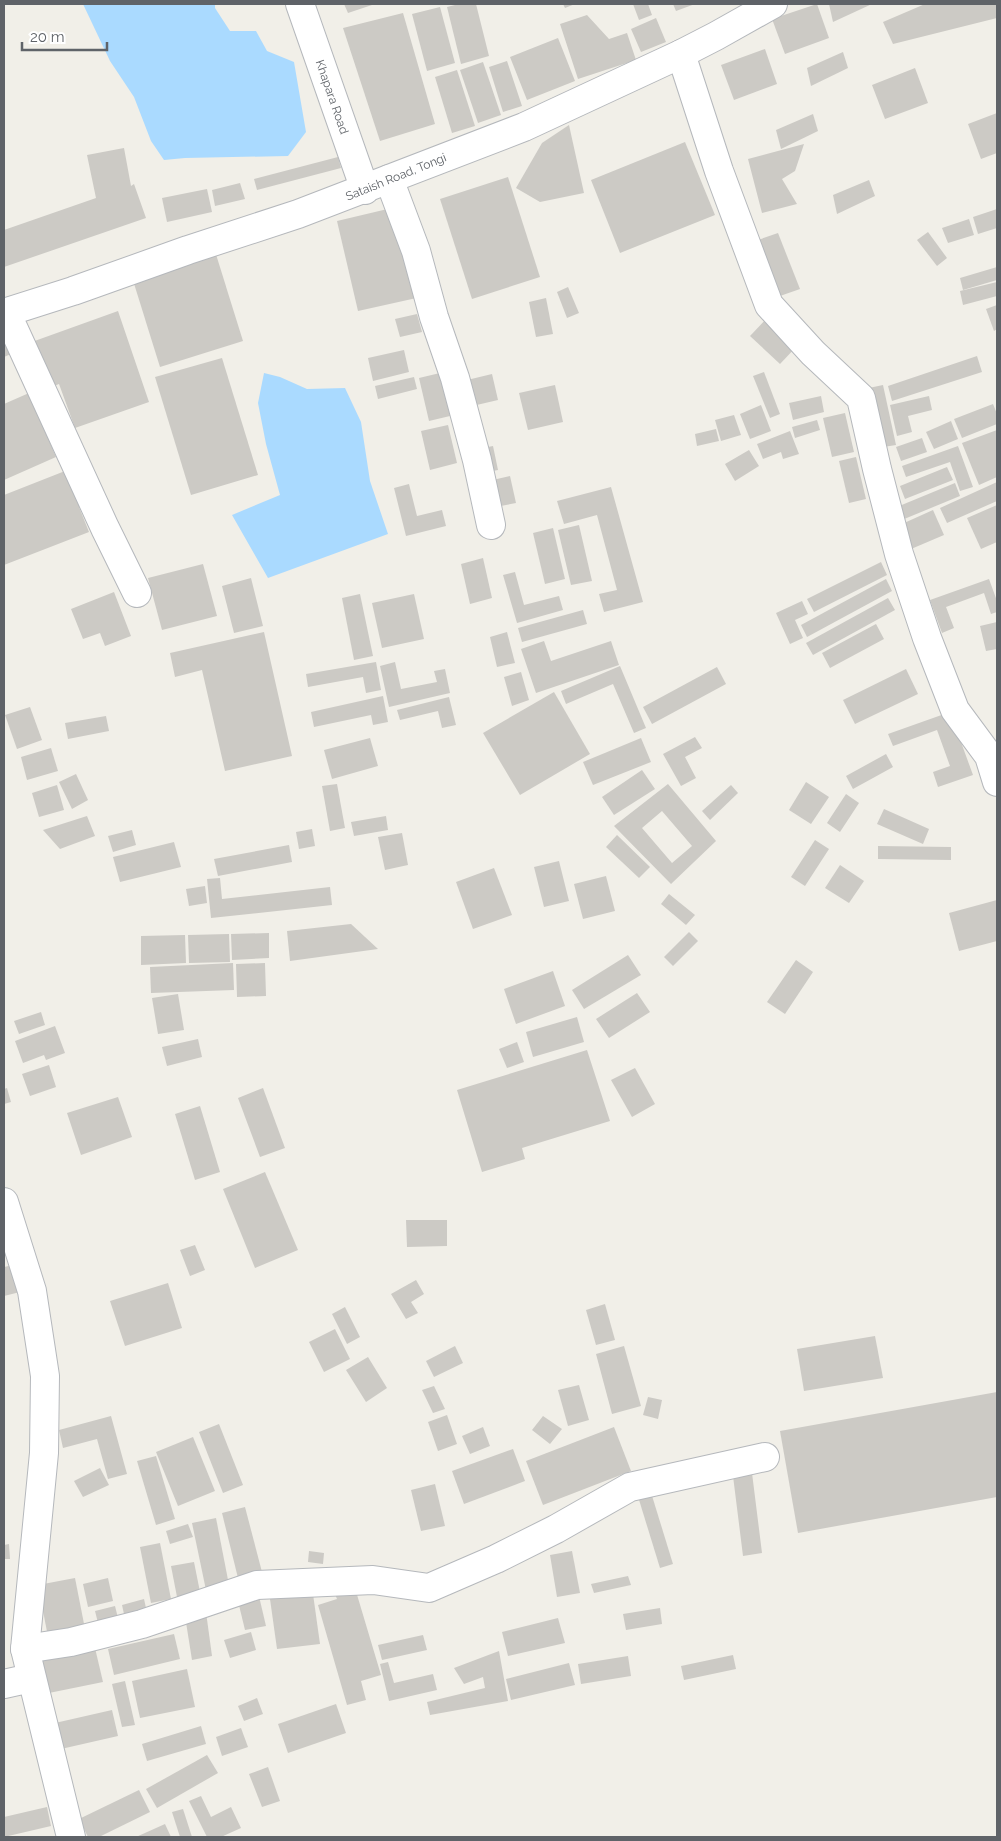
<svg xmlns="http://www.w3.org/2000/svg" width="1001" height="1841" font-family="Raleway,sans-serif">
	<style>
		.water { fill: #aadaff }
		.building { fill: #cccac5; fill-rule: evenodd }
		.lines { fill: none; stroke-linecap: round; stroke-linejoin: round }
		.minor-casing { stroke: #b5b8bc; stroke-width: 30 }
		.tertiary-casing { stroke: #b5b8bc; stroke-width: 30 }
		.minor { stroke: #fff; stroke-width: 28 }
		.tertiary { stroke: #fff; stroke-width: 28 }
		.labels { text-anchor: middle; stroke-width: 4; stroke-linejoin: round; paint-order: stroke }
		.street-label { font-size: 12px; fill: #5f6368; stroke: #fff }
	</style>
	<rect width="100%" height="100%" fill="#f1efe8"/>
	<g class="water">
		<path d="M83 4H215V8L230 31H256L267 51 294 62 306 132 288 156 185 158 164 160 151 141 134 97 110 61Z"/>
		<path d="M264 373 280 377 307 389 345 388 361 422 370 481 388 534 268 578 232 515 280 495 266 444 258 403Z"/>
	</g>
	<g class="building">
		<path d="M344 4H375L348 13Z"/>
		<path d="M459 4H476L489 56 461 64 447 7Z"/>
		<path d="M563 4H575L565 8Z"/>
		<path d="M633 4H648L652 15 639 20Z"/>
		<path d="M673 4H695L676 11Z"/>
		<path d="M817 4 829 38 785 54 772 19Z"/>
		<path d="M829 4H872L833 22Z"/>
		<path d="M925 4H997V18L893 44 883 22Z"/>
		<path d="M440 7 455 63 427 71 412 14Z"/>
		<path d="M403 13 435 124 380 141 343 28Z"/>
		<path d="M587 15 609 39 627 33 636 60 578 79 560 24Z"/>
		<path d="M656 18 666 42 641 52 631 29Z"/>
		<path d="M558 38 575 81 527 100 510 57Z"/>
		<path d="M765 49 777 84 734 100 721 65Z"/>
		<path d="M843 52 848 68 811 86 807 68Z"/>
		<path d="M507 61 522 106 503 112 489 67Z"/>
		<path d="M483 62 501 115 478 123 460 70Z"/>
		<path d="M915 68 928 103 885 119 872 85Z"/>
		<path d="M457 70 475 126 452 133 435 77Z"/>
		<path d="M997 113V153L981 159 968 124Z"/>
		<path d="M813 114 818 131 781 149 776 130Z"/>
		<path d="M569 125 584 193 540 202 516 188 542 143Z"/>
		<path d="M685 142 715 215 620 253 591 180Z"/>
		<path d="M804 144 795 171 782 179 797 204 762 213 748 159Z"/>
		<path d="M124 148 131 186 134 184 146 218 4 267V230L96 198 87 155Z"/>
		<path d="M338 157 341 168 257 190 254 179Z"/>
		<path d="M508 177 540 277 472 299 440 199Z"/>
		<path d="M869 180 875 196 837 214 833 195Z"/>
		<path d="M240 183 245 199 215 206 212 190Z"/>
		<path d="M207 189 212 212 167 222 162 198Z"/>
		<path d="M396 207 421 297 358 311 337 221Z"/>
		<path d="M997 209V228L978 234 973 217Z"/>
		<path d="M969 219 974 235 948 243 942 228Z"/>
		<path d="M928 232 947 258 937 266 917 240Z"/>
		<path d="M778 233 800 289 780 296 758 240Z"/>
		<path d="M214 248 243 341 160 367 131 274Z"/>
		<path d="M997 267V280L963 290 960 278Z"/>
		<path d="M997 282V296L963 305 960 291Z"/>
		<path d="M568 287 579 313 567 318 557 292Z"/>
		<path d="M546 298 553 334 536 337 529 302Z"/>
		<path d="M997 305V329L994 331 986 309Z"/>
		<path d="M118 311 149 402 75 428 59 384 46 389 29 343Z"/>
		<path d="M417 314 422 332 400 337 395 319Z"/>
		<path d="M767 318 797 346 780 364 750 336Z"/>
		<path d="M4 339 11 354 4 357Z"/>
		<path d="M404 350 409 372 373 381 368 358Z"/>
		<path d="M977 356 982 372 892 401 888 386Z"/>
		<path d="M222 358 258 475 191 495 155 377Z"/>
		<path d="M764 372 780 414 770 418 753 376Z"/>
		<path d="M440 373 450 416 429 421 419 378Z"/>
		<path d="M492 374 498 400 468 407 463 381Z"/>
		<path d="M414 377 417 389 378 399 375 386Z"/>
		<path d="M555 385 563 422 528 430 519 393Z"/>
		<path d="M883 385 896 445 877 448 864 389Z"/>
		<path d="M29 393 56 457 4 480V404Z"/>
		<path d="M821 396 824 412 793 420 789 403Z"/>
		<path d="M929 396 932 410 908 416 912 432 897 436 890 405Z"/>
		<path d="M993 404 997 414V424L962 438 954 419Z"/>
		<path d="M761 405 771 431 750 439 740 414Z"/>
		<path d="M845 413 854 452 832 457 823 418Z"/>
		<path d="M734 415 741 435 721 441 715 420Z"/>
		<path d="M817 420 820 430 795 438 792 427Z"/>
		<path d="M951 421 958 439 934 449 926 432Z"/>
		<path d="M448 425 457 463 430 470 421 431Z"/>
		<path d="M716 429 719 441 697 446 695 434Z"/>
		<path d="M997 430V477L979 485 962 443Z"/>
		<path d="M790 431 799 454 783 459 781 452 763 459 757 444Z"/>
		<path d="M922 438 927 452 901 461 896 447Z"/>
		<path d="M493 446 498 470 483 473 478 449Z"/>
		<path d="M958 446 973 487 960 491 950 462 906 477 902 466Z"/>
		<path d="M749 450 759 466 735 481 725 464Z"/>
		<path d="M856 457 866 499 849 503 839 461Z"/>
		<path d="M947 467 953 480 905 499 900 486Z"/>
		<path d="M65 471 75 496 80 494 84 506 79 507 89 532 4 565V495Z"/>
		<path d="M510 476 516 503 490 508 484 482Z"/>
		<path d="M997 482V501L947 523 940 508Z"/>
		<path d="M955 483 960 496 897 522 892 509Z"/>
		<path d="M409 484 417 516 442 510 446 526 406 536 394 488Z"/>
		<path d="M611 487 643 602 604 612 599 594 617 590 597 515 564 524 557 501Z"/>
		<path d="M997 505V542L981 549 967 518Z"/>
		<path d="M933 510 944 535 904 552 893 528Z"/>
		<path d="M579 525 592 581 571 585 558 530Z"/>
		<path d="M553 528 565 579 545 584 533 533Z"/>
		<path d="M483 558 492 598 470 604 461 564Z"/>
		<path d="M881 562 887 575 814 612 807 599Z"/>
		<path d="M203 564 217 616 162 630 148 578Z"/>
		<path d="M515 572 524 605 559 596 563 610 517 623 503 575Z"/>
		<path d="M251 578 263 626 234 633 222 586Z"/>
		<path d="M886 579 892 591 807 637 801 625Z"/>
		<path d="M989 579 997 601V612L991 614 984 593 946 607 954 628 942 633 930 600Z"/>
		<path d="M114 592 131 636 105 646 100 633 83 639 71 609Z"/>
		<path d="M360 594 373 656 354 660 342 598Z"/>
		<path d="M414 594 424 639 382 648 372 603Z"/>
		<path d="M888 598 895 610 813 655 806 643Z"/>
		<path d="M802 601 808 614 795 620 803 638 790 644 776 613Z"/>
		<path d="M583 610 587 624 522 642 518 628Z"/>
		<path d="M997 622V649L986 651 980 626Z"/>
		<path d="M876 624 884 639 830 668 822 653Z"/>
		<path d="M264 632 292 756 225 771 202 670 175 677 170 653Z"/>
		<path d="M507 632 515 663 497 667 490 637Z"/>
		<path d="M544 641 551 661 611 641 619 665 536 693 521 649Z"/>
		<path d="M376 662 381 690 366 693 363 677 308 687 306 674Z"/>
		<path d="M395 662 401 689 437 682 434 671 445 669 450 693 389 707 380 666Z"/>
		<path d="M620 666 646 728 634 733 613 684 566 704 561 691Z"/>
		<path d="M717 667 726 684 652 724 643 707Z"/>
		<path d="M906 669 918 694 855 724 843 700Z"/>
		<path d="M521 672 529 700 512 706 504 677Z"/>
		<path d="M554 692 590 754 520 795 483 733Z"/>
		<path d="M383 696 388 722 373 725 371 715 314 727 311 712Z"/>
		<path d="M449 697 456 725 442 728 438 711 400 720 397 710Z"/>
		<path d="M30 707 42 740 17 749 5 715Z"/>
		<path d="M950 712 973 775 938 787 933 772 950 766 937 730 893 746 888 734Z"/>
		<path d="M106 716 109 731 68 739 65 723Z"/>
		<path d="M695 737 702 748 685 757 696 778 681 786 663 754Z"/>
		<path d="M370 738 378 766 332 779 324 750Z"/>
		<path d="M641 738 651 762 593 785 583 762Z"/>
		<path d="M51 748 58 771 27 780 21 757Z"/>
		<path d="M886 754 893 767 853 789 846 776Z"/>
		<path d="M642 770 655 789 614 815 602 797Z"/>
		<path d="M76 774 88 800 72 809 59 782Z"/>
		<path d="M806 782 829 797 811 824 789 810Z"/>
		<path d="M337 784 345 828 330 831 322 786Z"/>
		<path d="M668 784 716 841 671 884 614 826ZM662 811 692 846 672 863 642 828Z"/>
		<path d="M57 785 64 810 39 817 32 793Z"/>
		<path d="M731 785 738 793 710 820 702 811Z"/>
		<path d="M846 794 859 803 840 832 827 823Z"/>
		<path d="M884 809 929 829 923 844 877 824Z"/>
		<path d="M87 816 95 836 60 849 43 830Z"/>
		<path d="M386 816 388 830 354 836 351 822Z"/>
		<path d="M312 829 315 846 299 849 296 832Z"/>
		<path d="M132 830 136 845 113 852 108 836Z"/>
		<path d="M402 833 408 865 385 870 378 837Z"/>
		<path d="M617 835 650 867 639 878 606 847Z"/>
		<path d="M815 840 829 849 805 886 791 877Z"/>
		<path d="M174 842 181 867 120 882 113 857Z"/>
		<path d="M289 845 292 862 218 876 214 859Z"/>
		<path d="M878 846 951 847V860L878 859Z"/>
		<path d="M559 861 569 901 544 907 534 867Z"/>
		<path d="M840 865 864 881 849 903 825 888Z"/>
		<path d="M494 868 512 915 473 929 456 882Z"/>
		<path d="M606 876 615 911 583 919 574 884Z"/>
		<path d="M220 878 222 899 330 887 332 905 211 918 207 879Z"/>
		<path d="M205 886 207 903 189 906 186 889Z"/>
		<path d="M669 894 695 915 686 925 661 904Z"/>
		<path d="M997 900V941L959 951 949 913Z"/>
		<path d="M351 924 378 949 290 961 287 931Z"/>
		<path d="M689 932 698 941 673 966 664 957Z"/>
		<path d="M269 933V958L232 960 231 934Z"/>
		<path d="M229 934 230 962 189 963 188 935Z"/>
		<path d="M185 935 186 963 141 965V936Z"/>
		<path d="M628 955 641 975 584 1009 572 990Z"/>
		<path d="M796 960 813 972 785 1014 767 1002Z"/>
		<path d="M233 963 234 990 151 993 150 967Z"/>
		<path d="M265 963 266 996 237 997 236 964Z"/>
		<path d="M553 971 565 1006 516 1024 504 989Z"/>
		<path d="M637 993 650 1012 609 1038 596 1019Z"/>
		<path d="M178 994 184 1030 158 1034 152 998Z"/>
		<path d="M41 1012 45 1025 19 1034 14 1021Z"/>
		<path d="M577 1017 584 1042 533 1057 526 1032Z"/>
		<path d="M55 1026 65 1053 46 1060 44 1055 23 1063 15 1041Z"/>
		<path d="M198 1039 202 1057 167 1066 162 1047Z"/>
		<path d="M517 1042 524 1062 507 1068 499 1049Z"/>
		<path d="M587 1050 610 1121 522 1148 525 1159 482 1172 457 1090Z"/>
		<path d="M49 1065 56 1087 30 1096 22 1074Z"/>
		<path d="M635 1068 655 1104 632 1117 611 1080Z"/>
		<path d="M7 1088 11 1102 4 1104V1089Z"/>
		<path d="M263 1088 285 1148 260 1157 238 1098Z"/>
		<path d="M118 1097 132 1137 81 1155 67 1113Z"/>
		<path d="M200 1106 220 1172 195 1180 175 1114Z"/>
		<path d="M265 1172 298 1250 255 1268 223 1189Z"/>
		<path d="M406 1220H447V1246L407 1247Z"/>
		<path d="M195 1245 205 1270 190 1276 180 1250Z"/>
		<path d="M18 1264 24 1291 4 1296V1267Z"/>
		<path d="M416 1280 424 1294 411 1302 418 1313 406 1319 391 1294Z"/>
		<path d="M168 1283 182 1328 125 1346 110 1301Z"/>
		<path d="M605 1304 615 1340 596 1345 586 1310Z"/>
		<path d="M345 1307 360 1337 347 1344 332 1314Z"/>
		<path d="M335 1329 350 1359 324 1372 309 1342Z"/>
		<path d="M875 1336 883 1378 804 1391 797 1349Z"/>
		<path d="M455 1346 463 1363 434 1377 426 1361Z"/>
		<path d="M624 1346 641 1406 612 1414 596 1354Z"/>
		<path d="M368 1357 387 1388 366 1402 346 1370Z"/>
		<path d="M579 1385 589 1420 568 1426 558 1390Z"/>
		<path d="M434 1386 445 1409 433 1413 422 1390Z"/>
		<path d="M997 1392V1497L798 1533 780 1431Z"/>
		<path d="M648 1397 662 1400 658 1419 643 1415Z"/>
		<path d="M447 1415 457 1444 438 1451 428 1422Z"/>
		<path d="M111 1416 127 1474 108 1479 97 1439 63 1448 59 1430Z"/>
		<path d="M543 1416 562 1429 550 1444 532 1430Z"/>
		<path d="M219 1424 243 1485 223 1493 199 1432Z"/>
		<path d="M483 1427 490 1446 470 1454 462 1436Z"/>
		<path d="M614 1427 631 1471 543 1505 526 1461Z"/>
		<path d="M193 1437 215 1491 178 1506 156 1452Z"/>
		<path d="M513 1449 525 1481 464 1504 452 1471Z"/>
		<path d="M156 1456 175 1519 156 1525 137 1461Z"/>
		<path d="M751 1465 762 1553 743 1556 732 1468Z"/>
		<path d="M100 1468 109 1485 83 1497 74 1481Z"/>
		<path d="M435 1484 445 1526 421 1531 411 1490Z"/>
		<path d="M649 1486 673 1564 660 1568 636 1490Z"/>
		<path d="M245 1507 262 1572 238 1578 222 1513Z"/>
		<path d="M216 1518 229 1585 206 1590 192 1523Z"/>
		<path d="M188 1524 193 1537 170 1544 166 1531Z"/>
		<path d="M160 1543 171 1599 151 1603 140 1547Z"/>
		<path d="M9 1544 10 1559H4V1545Z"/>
		<path d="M309 1551 324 1553 323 1564 308 1562Z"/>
		<path d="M572 1551 580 1593 557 1597 550 1555Z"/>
		<path d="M194 1562 201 1597 178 1602 171 1566Z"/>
		<path d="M628 1576 631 1585 594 1593 591 1584Z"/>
		<path d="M75 1578 86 1634 49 1642 38 1585Z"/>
		<path d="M108 1578 113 1601 88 1607 83 1584Z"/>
		<path d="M355 1588 381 1675 361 1681 366 1700 347 1705 318 1605 337 1599 335 1594Z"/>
		<path d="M258 1592 266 1626 245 1630 237 1597Z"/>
		<path d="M313 1594 320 1644 277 1649 270 1599Z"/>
		<path d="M144 1599 148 1617 126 1623 122 1605Z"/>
		<path d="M115 1606 120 1626 100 1631 95 1611Z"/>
		<path d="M660 1608 662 1624 626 1630 623 1614Z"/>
		<path d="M206 1612 212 1656 192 1660 185 1616Z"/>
		<path d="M558 1618 565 1643 508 1656 502 1632Z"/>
		<path d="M251 1632 256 1650 230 1658 224 1640Z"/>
		<path d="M174 1634 180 1659 114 1675 108 1649Z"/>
		<path d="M423 1635 427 1650 382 1660 378 1645Z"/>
		<path d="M95 1648 103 1682 44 1694 37 1661Z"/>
		<path d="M499 1651 508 1701 430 1715 427 1702 485 1688 483 1677 464 1684 454 1668Z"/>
		<path d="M733 1655 736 1669 684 1680 681 1666Z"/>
		<path d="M628 1656 631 1676 581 1684 578 1664Z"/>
		<path d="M388 1662 394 1683 433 1674 437 1690 389 1701 380 1664Z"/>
		<path d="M569 1663 575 1685 511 1700 506 1679Z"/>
		<path d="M187 1669 195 1707 140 1718 132 1681Z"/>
		<path d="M125 1681 135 1725 122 1727 112 1684Z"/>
		<path d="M257 1698 263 1714 244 1721 238 1706Z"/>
		<path d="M336 1704 346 1733 288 1753 278 1724Z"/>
		<path d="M112 1710 118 1736 61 1749 55 1723Z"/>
		<path d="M201 1726 206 1744 147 1761 142 1744Z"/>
		<path d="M241 1728 248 1747 222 1756 216 1737Z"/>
		<path d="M207 1755 218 1773 157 1808 146 1789Z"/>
		<path d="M268 1767 280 1801 262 1807 249 1774Z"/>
		<path d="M139 1790 150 1812 99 1837H88L79 1819Z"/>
		<path d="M201 1796 211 1817 231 1807 241 1828 221 1837H207L189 1801Z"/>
		<path d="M47 1807 51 1826 4 1837V1817Z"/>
		<path d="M183 1809 192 1837H180L172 1812Z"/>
		<path d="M165 1824 171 1837H136Z"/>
	</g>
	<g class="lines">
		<defs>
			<g id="minor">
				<path d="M681 54 719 171 769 305 813 353 861 398 877 469 899 554 927 638 955 710 989 756 997 782"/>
				<path d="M389 179 416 251 434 317 455 378 477 460 491 525"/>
				<path d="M6 312 105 528 137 593"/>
				<path d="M4 1202 32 1291 45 1376 44 1453 25 1649 71 1837"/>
				<path d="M25 1649 71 1642 142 1624 257 1585 373 1580 429 1588 496 1559 556 1529 630 1487 765 1457"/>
				<path d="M4 1684 31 1678"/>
			</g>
			<g id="tertiary">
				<path d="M300 4 365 190"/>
				<path d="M4 313 73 291 188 250 298 214 524 127 681 54 716 36 773 4"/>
			</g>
		</defs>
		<use href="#minor" class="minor-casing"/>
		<use href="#tertiary" class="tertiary-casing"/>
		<use href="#minor" class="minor"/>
		<use href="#tertiary" class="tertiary"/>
	</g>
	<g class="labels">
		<g class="street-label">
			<text transform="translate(332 97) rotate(71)" y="4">Khapara Road</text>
			<text transform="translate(396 177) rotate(-22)" y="4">Sataish Road, Tongi</text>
		</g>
	</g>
	<rect width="1001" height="1841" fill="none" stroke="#5f6368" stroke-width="10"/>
	<path d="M22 42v8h85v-8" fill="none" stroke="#5f6368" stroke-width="2.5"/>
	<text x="30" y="42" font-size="15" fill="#5f6368" stroke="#ffffff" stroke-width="4" paint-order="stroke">20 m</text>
</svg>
